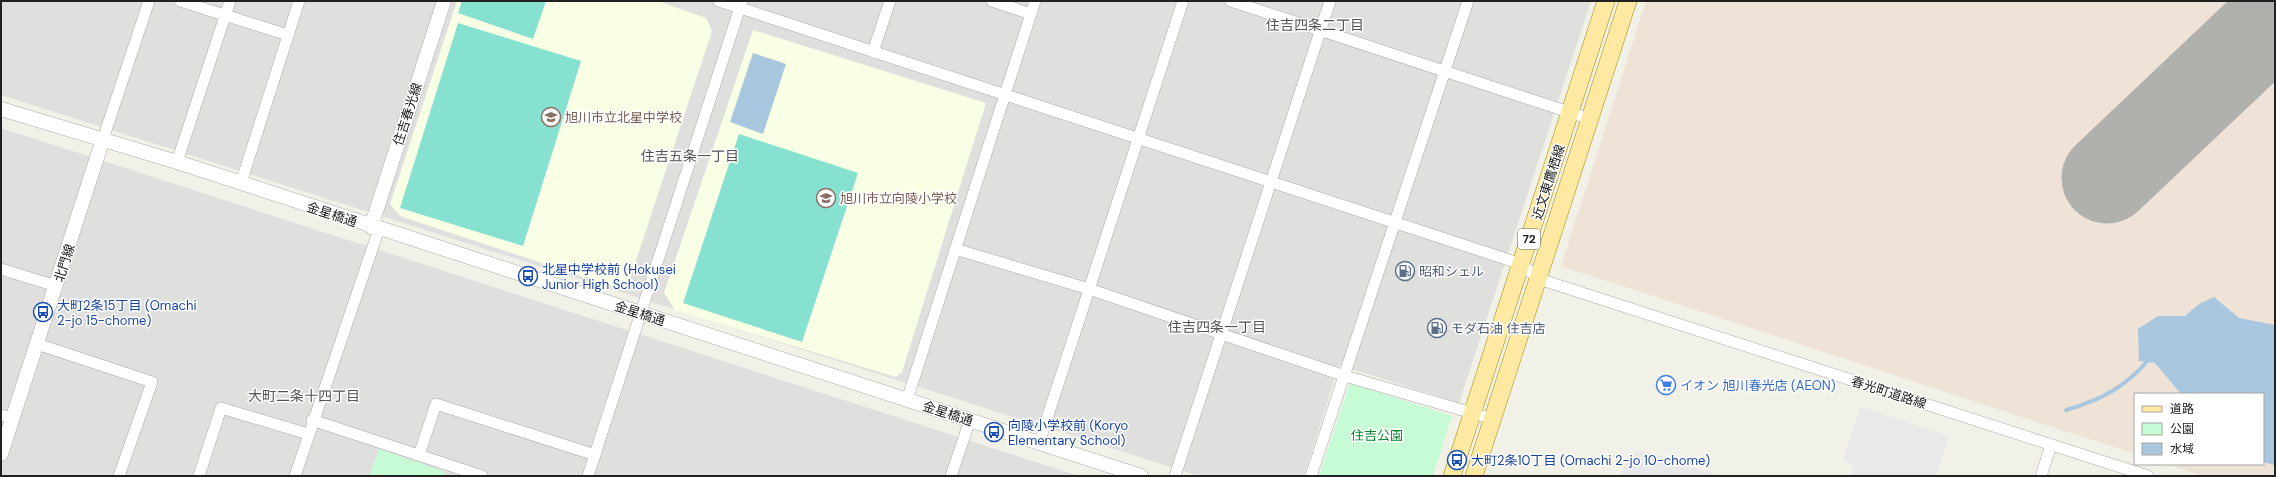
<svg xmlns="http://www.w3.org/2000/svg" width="2276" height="477" font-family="'DM Sans','Noto Sans JP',sans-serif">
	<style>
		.residential { fill: #dfdfde }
		.education { fill: #f9ffe4 }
		.military { fill: #efe3d8 }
		.park { fill: #c6fbd6 }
		.pitch { fill: #86e1d1 }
		.parking { fill: #e9e9e9 }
		.water { fill: #a8c7df }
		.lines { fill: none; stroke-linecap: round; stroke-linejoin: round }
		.stream { stroke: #a8c7df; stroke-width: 4 }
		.runway { stroke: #b0b0ac; stroke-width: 91 }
		.minor-casing { stroke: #a8a8a8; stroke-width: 12 }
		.tertiary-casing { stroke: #a8a8a8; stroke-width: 15 }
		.primary-casing { stroke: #9f8c00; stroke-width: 18 }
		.minor { stroke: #fff; stroke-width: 11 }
		.tertiary { stroke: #fff; stroke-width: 14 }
		.primary { stroke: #fde9a2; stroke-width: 17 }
		.labels { text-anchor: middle; stroke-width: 3; stroke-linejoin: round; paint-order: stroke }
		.shield { fill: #fff; stroke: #646464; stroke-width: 1 }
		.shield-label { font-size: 12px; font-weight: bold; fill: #212121 }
		.street-label { font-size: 13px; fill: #212121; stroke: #fff }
		.education-label { font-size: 13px; fill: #785e54; stroke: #fff; text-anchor: start }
		.transit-label { font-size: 13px; fill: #164399; stroke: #fff; text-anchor: start }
		.service-label { font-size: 13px; fill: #4e5e75; stroke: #fff; text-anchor: start }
		.shop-label { font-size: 13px; fill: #366cbe; stroke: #fff; text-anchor: start }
		.park-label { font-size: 13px; fill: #0a842f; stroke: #fff }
		.neighbourhood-label { font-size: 14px; fill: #545454; stroke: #fff }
	</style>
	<rect width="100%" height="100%" fill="#f2f1e8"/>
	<g class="residential">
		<path d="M1 1H1591L1459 403 1339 365 1304 476H1199L1 95Z"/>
		<path d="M1 128 1079 476H1Z"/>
	</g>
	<g class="education">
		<path d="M457 1H658L706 18 712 31 629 282 614 287 400 216 390 204Z"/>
		<path d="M753 30 986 103 902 372 896 377 675 310 664 293Z"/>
	</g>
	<path class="military" d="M1646 1H2275V476H2202L2166 464H2263V394H2135V454L1561 266Z"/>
	<g class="park">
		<path d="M1350 383 1452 416 1433 476H1319Z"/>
		<path d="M379 449 445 472 444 476H369Z"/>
	</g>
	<g class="pitch">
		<path d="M462 1H546L533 39 458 13Z"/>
		<path d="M458 23 581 61 523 246 400 208Z"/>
		<path d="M739 134 858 173 802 342 683 303Z"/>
	</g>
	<g class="parking">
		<path d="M1860 407 1949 436 1936 476H1850L1854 465 1843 461Z"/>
		<path d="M1642 450 1721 476H1621L1627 458Z"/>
	</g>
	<g class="water">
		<path d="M753 53 786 64 763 134 730 122Z"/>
		<path d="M2214 297 2239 318 2275 325V465L2263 462V394H2181L2155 363 2139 361 2138 329 2158 316H2185L2199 304Z"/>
	</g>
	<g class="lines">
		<path class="stream" d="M2066 410C2101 400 2126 387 2149 359"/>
		<path class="runway" d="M2107 178 2275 19"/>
		<defs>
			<g id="minor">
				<path d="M180 1 288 35"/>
				<path d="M719 1 1503 258 1521 264 1539 279 2148 476"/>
				<path d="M992 1 1031 14"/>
				<path d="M1231 1 1590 119"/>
				<path d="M873 52 890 1"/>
				<path d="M103 139 149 1"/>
				<path d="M177 162 230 1"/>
				<path d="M241 183 299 1"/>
				<path d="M955 249 1089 289 1345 376 1493 419"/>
				<path d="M1 269 56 286"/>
				<path d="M37 344 152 382 119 476"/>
				<path d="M907 400 1035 1"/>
				<path d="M1 415 13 418"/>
				<path d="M312 420 482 476"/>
				<path d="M1039 443 1183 1"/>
				<path d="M419 455 436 404 595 455"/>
				<path d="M199 476 221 408 308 434"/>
				<path d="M295 476 379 229"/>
				<path d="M588 476 742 1"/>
				<path d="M951 476 970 420"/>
				<path d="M1175 476 1330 1"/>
				<path d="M1311 476 1468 1"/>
				<path d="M2041 476 2051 445"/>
			</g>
			<g id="tertiary">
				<path d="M1 109 177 162 1141 476"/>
				<path d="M371 227 444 1"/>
				<path d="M1 454 103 139"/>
			</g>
			<g id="primary">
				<path d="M1452 476 1606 1"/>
				<path d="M1474 476 1628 1"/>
			</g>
		</defs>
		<use href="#minor" class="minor-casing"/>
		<use href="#tertiary" class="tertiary-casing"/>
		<use href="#primary" class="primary-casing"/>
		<use href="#minor" class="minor"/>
		<use href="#tertiary" class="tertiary"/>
		<use href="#primary" class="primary"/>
	</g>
	<defs>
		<symbol id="school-ring" viewBox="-11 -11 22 22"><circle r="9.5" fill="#fff" stroke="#8d6e63" stroke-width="1.5"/><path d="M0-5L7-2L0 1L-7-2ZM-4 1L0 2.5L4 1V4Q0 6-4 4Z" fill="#8d6e63"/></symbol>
		<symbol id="fuel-ring" viewBox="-11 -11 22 22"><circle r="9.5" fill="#fff" stroke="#5c6f8a" stroke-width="1.5"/><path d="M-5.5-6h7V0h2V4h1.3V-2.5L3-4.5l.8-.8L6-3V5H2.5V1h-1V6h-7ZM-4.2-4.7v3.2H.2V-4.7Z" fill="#5c6f8a"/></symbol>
		<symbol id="bus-ring" viewBox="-11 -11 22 22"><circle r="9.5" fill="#fff" stroke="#1a4fb4" stroke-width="1.5"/><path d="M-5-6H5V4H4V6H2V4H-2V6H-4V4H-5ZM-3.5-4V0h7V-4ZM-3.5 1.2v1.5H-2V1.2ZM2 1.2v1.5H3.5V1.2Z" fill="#1a4fb4"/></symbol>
		<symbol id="supermarket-ring" viewBox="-11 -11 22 22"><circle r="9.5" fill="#fff" stroke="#3f7fe0" stroke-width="1.5"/><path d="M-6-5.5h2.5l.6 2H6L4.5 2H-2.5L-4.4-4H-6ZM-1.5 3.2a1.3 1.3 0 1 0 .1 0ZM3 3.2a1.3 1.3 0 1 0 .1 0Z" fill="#3f7fe0"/></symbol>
	</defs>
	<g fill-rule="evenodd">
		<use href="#school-ring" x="540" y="106" width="22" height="22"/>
		<use href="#school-ring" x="815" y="187" width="22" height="22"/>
		<use href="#fuel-ring" x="1394" y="260" width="22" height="22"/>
		<use href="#bus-ring" x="517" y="265" width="22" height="22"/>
		<use href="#bus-ring" x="32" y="301" width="22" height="22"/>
		<use href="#fuel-ring" x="1426" y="317" width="22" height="22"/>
		<use href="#supermarket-ring" x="1655" y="374" width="22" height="22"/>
		<use href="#bus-ring" x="983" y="421" width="22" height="22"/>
		<use href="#bus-ring" x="1446" y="449" width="22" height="22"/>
	</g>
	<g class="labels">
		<rect class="shield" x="1518" y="229" width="22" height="20" rx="3"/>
		<g class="shield-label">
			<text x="1529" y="243">72</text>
		</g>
		<g class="street-label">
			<text transform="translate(407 114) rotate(-72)" y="5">住吉春光線</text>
			<text transform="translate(1548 182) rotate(-72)" y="5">近文東鷹栖線</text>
			<text transform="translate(332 214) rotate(18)" y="5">金星橋通</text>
			<text transform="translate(64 263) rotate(-72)" y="5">北門線</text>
			<text transform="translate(640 313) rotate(18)" y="5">金星橋通</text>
			<text transform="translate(1889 392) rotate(18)" y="5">春光町道路線</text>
			<text transform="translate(948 413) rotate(18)" y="5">金星橋通</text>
		</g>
		<g class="education-label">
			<text x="565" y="122">旭川市立北星中学校</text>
			<text x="840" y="203">旭川市立向陵小学校</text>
		</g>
		<g class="transit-label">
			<text x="542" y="274">北星中学校前 (Hokusei<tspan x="542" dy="15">Junior High School)</tspan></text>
			<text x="57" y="310">大町2条15丁目 (Omachi<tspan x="57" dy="15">2-jo 15-chome)</tspan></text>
			<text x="1008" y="430">向陵小学校前 (Koryo<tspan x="1008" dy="15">Elementary School)</tspan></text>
			<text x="1471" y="465">大町2条10丁目 (Omachi 2-jo 10-chome)</text>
		</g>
		<g class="service-label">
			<text x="1419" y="276">昭和シェル</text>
			<text x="1451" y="333">モダ石油 住吉店</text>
		</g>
		<g class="shop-label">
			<text x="1680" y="390">イオン 旭川春光店 (AEON)</text>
		</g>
		<g class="park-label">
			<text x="1377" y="440">住吉公園</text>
		</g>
		<g class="neighbourhood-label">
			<text x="1315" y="30">住吉四条二丁目</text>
			<text x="690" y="161">住吉五条一丁目</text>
			<text x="1217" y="332">住吉四条一丁目</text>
			<text x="304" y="401">大町二条十四丁目</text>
		</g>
	</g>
	<rect width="2276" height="477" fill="none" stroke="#212121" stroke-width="4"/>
	<rect x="2134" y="393" width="130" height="72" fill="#ffffff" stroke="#a6a6a6"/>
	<rect x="2142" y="406" width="20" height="6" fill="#fde9a2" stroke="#a6a6a6"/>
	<text x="2170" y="413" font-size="12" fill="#212121">道路</text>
	<rect x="2142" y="423" width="20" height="12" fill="#c6fbd6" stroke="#a6a6a6"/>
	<text x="2170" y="433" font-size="12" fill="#212121">公園</text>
	<rect x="2142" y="443" width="20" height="12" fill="#a8c7df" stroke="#a6a6a6"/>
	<text x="2170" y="453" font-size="12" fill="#212121">水域</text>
</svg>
